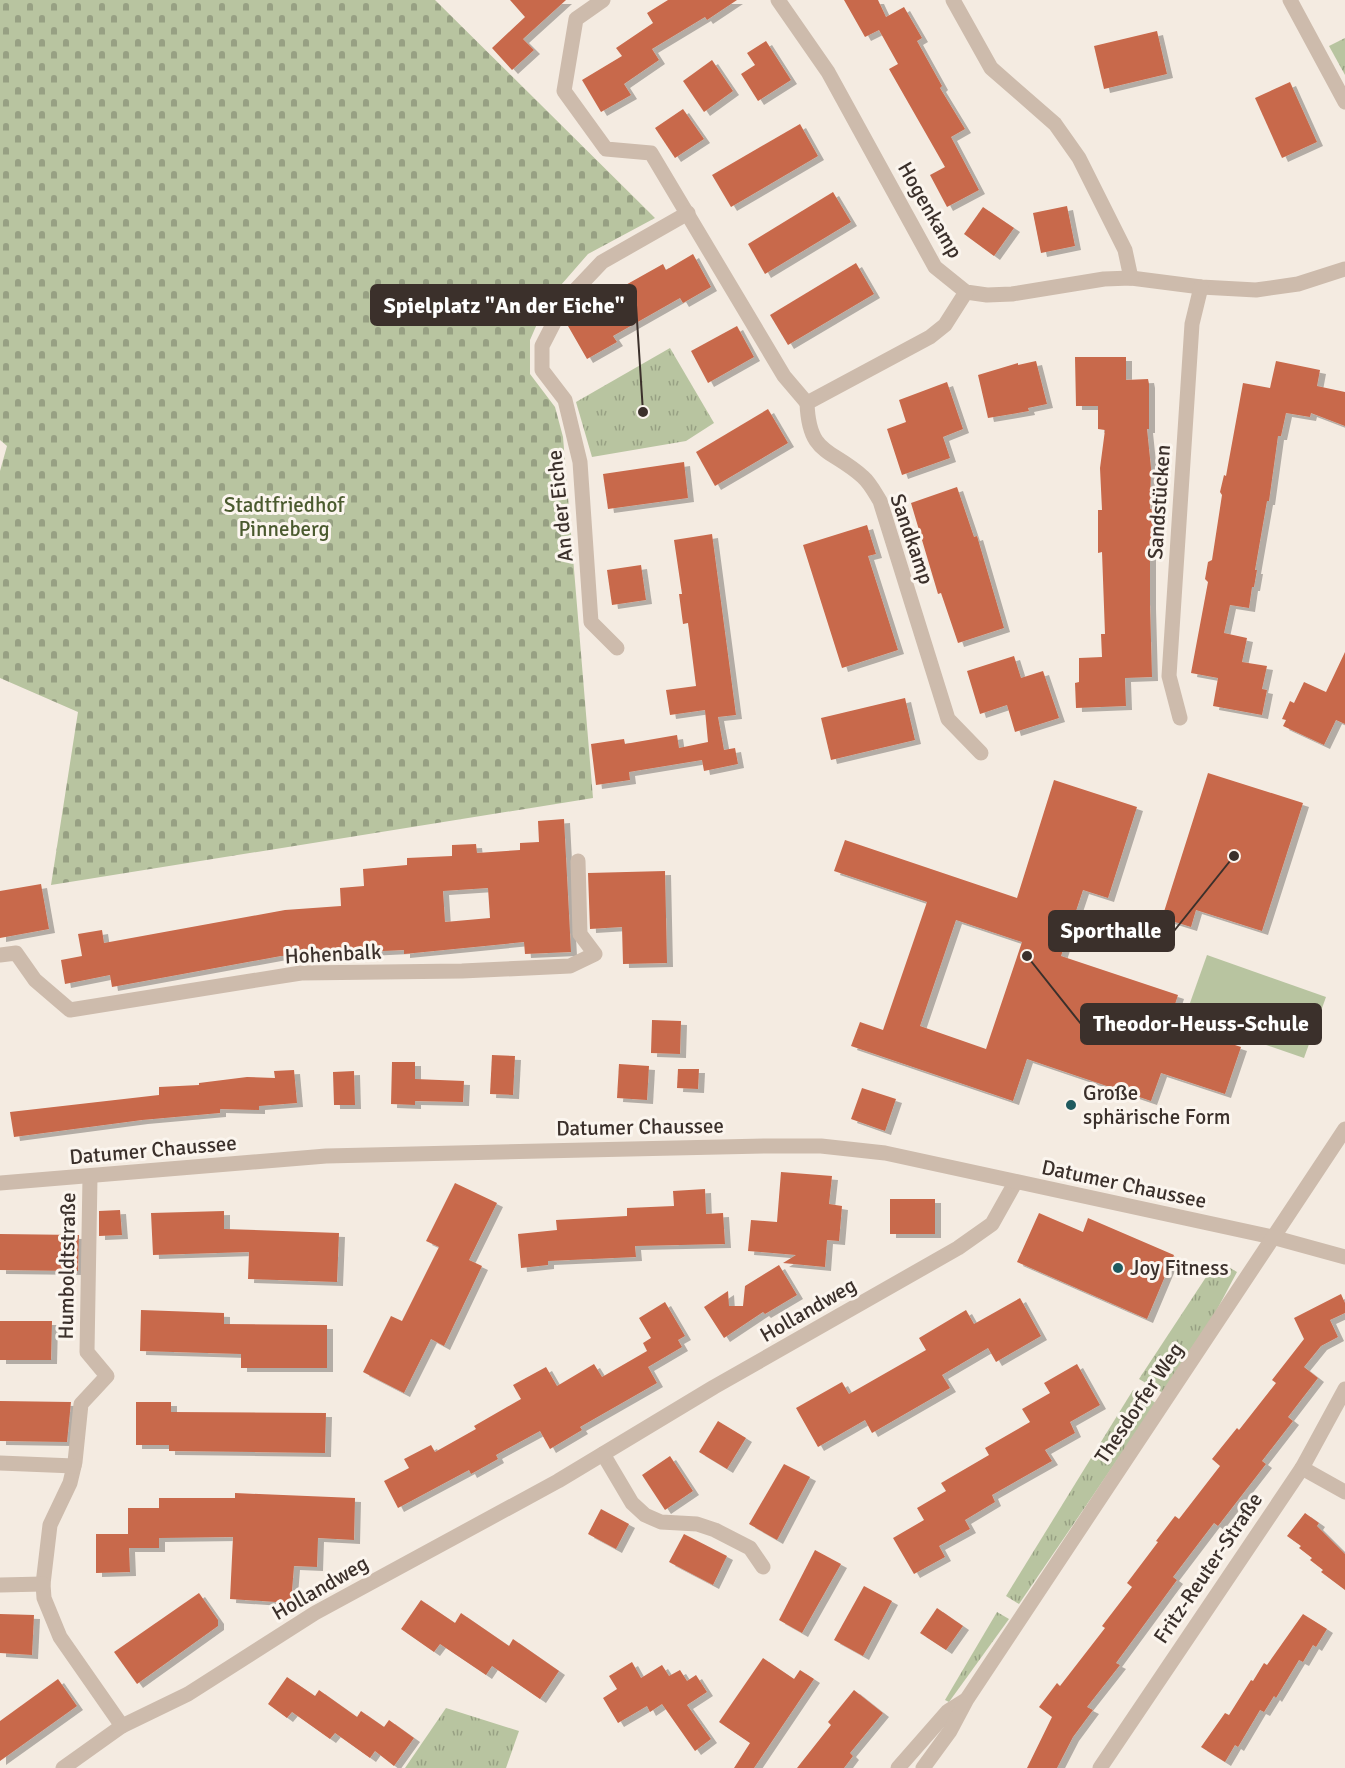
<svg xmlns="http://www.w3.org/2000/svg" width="1345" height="1768" font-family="Signika,sans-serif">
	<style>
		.grass { fill: url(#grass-tufts) }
		.cemetery { fill: url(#cemetery-stones) }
		.pitch { fill: #b8c4a0 }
		.building { fill: #c8694b; fill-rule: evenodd; filter: url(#shadow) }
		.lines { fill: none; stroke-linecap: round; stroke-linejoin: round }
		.minor { stroke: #cdbbac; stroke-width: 15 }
		.tertiary { stroke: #cdbbac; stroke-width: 15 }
		.poi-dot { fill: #1f5a5e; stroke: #fbf5ee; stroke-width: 2 }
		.labels { text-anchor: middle; stroke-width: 6; stroke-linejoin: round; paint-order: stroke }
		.street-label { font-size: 21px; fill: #3b302b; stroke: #fbf5ee }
		.park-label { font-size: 21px; fill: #4a5a2e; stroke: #fbf5ee }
		.poi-label { font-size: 21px; fill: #3b302b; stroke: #fbf5ee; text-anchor: start }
		.leader { fill: none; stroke: #3b302b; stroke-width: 2 }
		.callout-dot { fill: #3b302b; stroke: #fbf5ee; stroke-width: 2 }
		.callout { fill: #3b302b; stroke: #3b302b; stroke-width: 2 }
		.callout-label { font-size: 22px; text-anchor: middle; font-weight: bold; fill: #fff }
	</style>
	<defs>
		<pattern id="grass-tufts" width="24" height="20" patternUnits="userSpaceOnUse" patternTransform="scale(1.5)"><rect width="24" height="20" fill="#b8c4a0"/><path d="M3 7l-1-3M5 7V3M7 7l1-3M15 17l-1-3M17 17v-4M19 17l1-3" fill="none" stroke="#97a083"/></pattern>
		<pattern id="cemetery-stones" width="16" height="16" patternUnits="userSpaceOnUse" patternTransform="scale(1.5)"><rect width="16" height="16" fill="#b8c4a0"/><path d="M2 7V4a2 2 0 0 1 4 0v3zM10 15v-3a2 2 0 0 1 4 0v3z" fill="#97a083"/></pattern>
		<filter id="shadow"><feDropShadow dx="6" dy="4" stdDeviation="0" flood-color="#0004"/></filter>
	</defs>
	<rect width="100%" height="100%" fill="#f4ebe1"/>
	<g class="grass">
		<path d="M1345 38V75L1329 46Z"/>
		<path d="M670 348 714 423 686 441 592 457 576 402Z"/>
		<path d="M1225 1265 1237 1272 1212 1319 1163 1393 1139 1379 1212 1268Z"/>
		<path d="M1133 1390 1156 1403 1019 1604 1006 1596Z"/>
		<path d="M997 1612 1009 1619 949 1702 945 1700Z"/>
		<path d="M446 1708 519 1731 506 1768H405Z"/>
	</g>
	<path class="cemetery" d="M0 0H435L655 218 588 254 547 301 530 340V374L555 407 563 437 593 798 51 885 78 712 0 678V471L7 446 0 440Z"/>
	<path class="pitch" d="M1207 955 1326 997 1304 1058 1185 1017Z"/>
	<g class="building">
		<path d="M510 0H566L523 39 534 50 512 70 492 48 525 17Z"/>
		<path d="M668 0H737L707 20 705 17 652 49 659 60 624 84 631 95 601 112 582 80 622 56 616 48 653 23 647 13Z"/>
		<path d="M844 0H878L886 17 904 7 922 38 917 41 942 86 940 88 965 129 951 137 979 190 947 207 930 175 945 167 889 69 898 64 879 30 865 37Z"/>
		<path d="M1157 31 1167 74 1104 89 1094 46Z"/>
		<path d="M766 41 791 80 758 101 741 74 755 65 747 53Z"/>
		<path d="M712 60 733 91 704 112 683 81Z"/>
		<path d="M1290 82 1317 142 1282 158 1255 98Z"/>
		<path d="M683 109 704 139 675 158 655 128Z"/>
		<path d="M800 124 818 156 731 207 712 175Z"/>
		<path d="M833 192 851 222 765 274 748 244Z"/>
		<path d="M1067 206 1075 246 1041 253 1033 213Z"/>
		<path d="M983 207 1014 228 994 256 964 234Z"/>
		<path d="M693 254 711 287 683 303 680 298 613 336 617 342 587 359 568 326 594 311 590 305 663 264 666 270Z"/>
		<path d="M856 263 874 294 788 345 770 315Z"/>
		<path d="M737 326 754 357 708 383 691 351Z"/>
		<path d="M1075 357H1126V380L1148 379 1149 384V429H1147L1151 468 1150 509H1154V552H1150V605L1152 677 1125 678 1126 706 1076 708 1075 683 1079 682V658L1102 657 1101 634H1105L1102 552 1098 553V510H1102L1100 468 1105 430 1098 429V406H1076Z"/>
		<path d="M1036 361 1047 404 1028 408 1029 411 988 418 978 375 1018 363V365Z"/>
		<path d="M1276 361 1320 370 1317 386 1345 392V426L1311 413 1310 417 1286 413 1281 436H1278L1269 501H1267L1255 570H1257L1254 587H1252L1249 608 1230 605 1224 633 1247 638 1242 662 1267 666 1262 689 1267 690 1262 715 1213 706 1218 678 1191 673 1208 582 1205 579 1208 562 1212 560 1222 495 1220 492 1224 475 1226 476 1243 383 1270 388Z"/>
		<path d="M947 382 963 429 943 437 950 458 902 475 887 429 906 422 899 400Z"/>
		<path d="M768 409 788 443 715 486 696 452Z"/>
		<path d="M684 462 688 498 608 509 603 474Z"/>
		<path d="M957 487 974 537 977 536 1004 628 958 643 941 593 938 594 911 503Z"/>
		<path d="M867 525 876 554 868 556 898 650 842 668 803 545Z"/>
		<path d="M712 534 736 715 718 717 724 750 735 748 738 764 704 771 702 760 629 772 630 780 596 785 591 744 624 739 625 744 677 735 679 748 708 742 705 710 670 715 666 690 696 686 688 623 683 624 679 594H682L674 540Z"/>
		<path d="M641 565 646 600 612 605 607 570Z"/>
		<path d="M1345 652V724L1336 720 1324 745 1283 726 1286 720 1282 719 1290 701 1294 703 1304 682 1326 692Z"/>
		<path d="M1014 656 1021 678 1043 671 1059 718 1015 732 1007 705 980 714 967 671Z"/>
		<path d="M905 698 915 740 831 760 821 718Z"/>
		<path d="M1208 773 1303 803 1262 931 1196 910 1191 927 1162 918Z"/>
		<path d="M1054 780 1137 807 1108 898 1083 890 1061 956 1178 995 1169 1023 1241 1047 1225 1094 1161 1073 1151 1101 1027 1059 1013 1101 851 1046 860 1022 883 1030 927 902 834 871 845 840 1017 898ZM956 920 1022 942 986 1049 920 1026Z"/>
		<path d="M564 819 571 952 525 954 524 942 404 954V950L281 956 112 987 110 975 65 984 61 960 82 956 78 934 102 930 104 943 285 910 341 906 340 888 364 886 363 869 407 865V858L452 856V845L476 844 477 853 520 850V843L539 842 538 821ZM488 888 490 918 445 922 443 891Z"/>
		<path d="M665 871 667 963 623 964 622 927 590 929 588 873Z"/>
		<path d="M41 884 49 929 0 938V891Z"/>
		<path d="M652 1020 681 1021 680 1054 651 1053Z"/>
		<path d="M492 1055 515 1056 513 1095 490 1094Z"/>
		<path d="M392 1062H415V1079L464 1081 463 1102 415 1101V1105L391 1104Z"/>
		<path d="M619 1064 649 1066 647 1100 617 1098Z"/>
		<path d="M678 1069H699L698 1089 677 1088Z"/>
		<path d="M294 1070 297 1103 259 1106V1110L220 1109V1113L142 1120 14 1137 10 1112 159 1095V1087L199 1085V1083L247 1077 275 1078 274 1071Z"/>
		<path d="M354 1071 355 1105H334L333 1072Z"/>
		<path d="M862 1088 896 1099 885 1131 851 1119Z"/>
		<path d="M781 1172 832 1176 829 1204 842 1206 839 1241 827 1240 825 1267 783 1263 796 1255 748 1251 751 1220 777 1222Z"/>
		<path d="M455 1183 497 1203 469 1260 482 1266 444 1346 431 1339 404 1393 363 1372 391 1316 402 1321 439 1247 426 1241Z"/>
		<path d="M705 1189 706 1214 723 1213 725 1244 635 1246 636 1257 548 1261V1265L521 1268 518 1234 557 1230 556 1220 627 1216V1208L674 1206 673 1191Z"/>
		<rect x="890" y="1199" width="45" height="35"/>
		<path d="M120 1210 122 1235 99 1236V1211Z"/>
		<path d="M224 1211V1229L339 1233 337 1282 248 1279 249 1252 153 1255 151 1213Z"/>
		<path d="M1039 1213 1083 1232 1088 1218 1174 1255 1147 1319 1017 1262Z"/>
		<path d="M0 1234 79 1235 78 1271 0 1270Z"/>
		<path d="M779 1265 797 1295 765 1314 763 1312 724 1338 704 1307 728 1291 729 1306H743L745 1286Z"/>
		<path d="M1341 1294 1345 1303V1313L1330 1320 1338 1337 1321 1346 1304 1367 1318 1378 1288 1417 1293 1421 1262 1461 1266 1464 1218 1526 1214 1523 1173 1577 1177 1580 1116 1663 1120 1665 1087 1707 1093 1710 1073 1737 1057 1768H1027L1052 1717 1039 1707 1057 1683 1060 1686 1105 1628 1102 1626 1132 1587 1127 1583 1158 1542 1156 1541 1175 1516 1179 1519 1220 1466 1212 1459 1237 1428 1239 1430 1276 1383 1272 1380 1304 1339 1294 1318Z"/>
		<path d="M1020 1298 1041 1336 996 1362 988 1348 942 1375 950 1388 872 1433 865 1420 818 1447 796 1408 842 1382 849 1394 926 1350 919 1338 966 1310 974 1324Z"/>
		<path d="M665 1302 685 1336 678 1340 682 1347 648 1367 657 1383 580 1427 582 1430 550 1449 540 1431 496 1455 498 1459 471 1474 469 1470 398 1508 384 1481 409 1468 404 1459 431 1445 435 1452 476 1429 474 1426 521 1399 513 1385 546 1367 557 1386 594 1364 602 1377 647 1351 643 1343 651 1338 639 1318Z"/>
		<path d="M141 1310 224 1313V1324L327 1325V1368H241V1354L140 1351Z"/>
		<path d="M0 1321H52L51 1360H0Z"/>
		<path d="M1077 1364 1100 1405 1070 1422 1075 1433 1045 1450 1052 1461 992 1495 995 1502 965 1520 970 1529 939 1546 945 1557 914 1574 893 1538 924 1520 917 1508 946 1491 941 1483 989 1455 985 1448 1030 1422 1022 1409 1050 1393 1044 1383Z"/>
		<path d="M0 1401 71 1402 67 1442 0 1441Z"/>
		<path d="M136 1402H171V1412L326 1413 325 1453 169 1451V1445H136Z"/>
		<path d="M718 1421 746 1438 727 1469 699 1452Z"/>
		<path d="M670 1456 693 1491 665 1510 642 1475Z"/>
		<path d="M784 1464 810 1477 777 1540 749 1524Z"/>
		<path d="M235 1493 355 1498 354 1540 318 1538 317 1567 294 1566 291 1603 230 1599 233 1537 159 1538V1548H129L130 1572 96 1573V1534H128V1508H159V1498H235Z"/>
		<path d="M601 1509 629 1524 616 1549 588 1534Z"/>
		<path d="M1305 1513 1319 1523 1317 1526 1345 1554V1590L1321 1572 1323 1570 1310 1560 1312 1558 1299 1548 1301 1546 1287 1536Z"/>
		<path d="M684 1534 727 1556 713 1585 669 1562Z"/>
		<path d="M815 1550 841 1564 802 1633 779 1620Z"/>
		<path d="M864 1586 892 1601 863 1656 834 1640Z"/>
		<path d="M199 1593 218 1620V1626L137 1684 114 1652Z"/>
		<path d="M421 1600 455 1623 461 1613 509 1646 513 1639 559 1671 540 1699 492 1666 486 1675 440 1644 434 1652 401 1629Z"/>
		<path d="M937 1608 963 1626 946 1650 920 1633Z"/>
		<path d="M0 1614 34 1615 32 1655 0 1653Z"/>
		<path d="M1303 1614 1327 1629 1316 1647 1313 1645 1303 1662 1299 1660 1276 1698 1274 1696 1264 1712 1260 1710 1238 1747 1235 1745 1225 1762 1201 1747 1225 1713 1229 1715 1251 1680 1253 1681 1264 1663 1267 1665Z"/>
		<path d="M763 1658 794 1679 800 1670 814 1679 754 1768H734L750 1743 719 1722Z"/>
		<path d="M632 1662 641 1678 662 1665 669 1676 680 1670 687 1681 696 1675 707 1692 687 1705 711 1739 695 1751 662 1704 650 1712 647 1706 618 1723 603 1698 617 1689 609 1676Z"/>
		<path d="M287 1677 315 1696 319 1690 357 1717 361 1711 384 1727 389 1720 414 1738 394 1766 375 1751 370 1758 335 1733 330 1739 292 1712 287 1718 268 1704Z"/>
		<path d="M58 1679 77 1706 0 1761V1721Z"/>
		<path d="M854 1690 883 1713 850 1753 853 1756 844 1768H797L831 1725 828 1722Z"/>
	</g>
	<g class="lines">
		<g class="minor">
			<path d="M603 0 576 19 564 91 606 149 651 153 784 376 807 403"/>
			<path d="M778 0 828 72 935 267 966 292 987 295 1012 294 1104 279 1131 278 1201 287 1256 290 1298 284 1345 269"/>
			<path d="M953 0 991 68 1055 124 1079 158 1125 250 1131 278"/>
			<path d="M1290 0 1345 102"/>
			<path d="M966 292 945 325 930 337 807 403C809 456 831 448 863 477 870 483 875 493 880 501L948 719 981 753"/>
			<path d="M617 648 591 622 580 462 565 400 542 370V346L565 301 602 262 688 213"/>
			<path d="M1180 718 1169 676 1192 324 1201 287"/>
			<path d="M0 955 16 953 35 980 70 1010 301 973 462 971 570 966 595 954 580 934 578 861"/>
			<path d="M90 1177 87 1352 107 1376 81 1404 75 1462 70 1483 50 1525 43 1584 44 1598 60 1637 122 1726"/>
			<path d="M1272 1237 1345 1257"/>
			<path d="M603 1454 632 1503 645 1515 661 1522 697 1524 715 1530 750 1548 763 1567"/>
			<path d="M0 1463 74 1466"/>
			<path d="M1302 1468 1345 1492"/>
			<path d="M0 1585 43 1584"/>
			<path d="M63 1768 122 1726 188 1694 315 1613 558 1481 714 1387 958 1248 992 1224 1015 1183"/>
			<path d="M1100 1768 1302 1468 1345 1389"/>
		</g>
		<g class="tertiary">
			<path d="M0 1183 326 1156 765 1146H821L885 1153 1272 1237"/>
			<path d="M898 1768 948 1711 964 1701"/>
			<path d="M923 1768 950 1731 967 1699 1345 1129"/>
		</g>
	</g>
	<g class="poi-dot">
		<circle cx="1071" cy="1105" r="6"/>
		<circle cx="1118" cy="1268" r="6"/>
	</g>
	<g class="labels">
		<g class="street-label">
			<text transform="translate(930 210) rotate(60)" y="7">Hogenkamp</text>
			<text transform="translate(1159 502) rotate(-86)" y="7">Sandstücken</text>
			<text transform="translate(560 506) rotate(-96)" y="7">An der Eiche</text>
			<text transform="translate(912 539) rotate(71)" y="7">Sandkamp</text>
			<text transform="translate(333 954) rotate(-3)" y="7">Hohenbalk</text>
			<text transform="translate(640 1127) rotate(-1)" y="7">Datumer Chaussee</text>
			<text transform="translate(153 1150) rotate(-5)" y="7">Datumer Chaussee</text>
			<text transform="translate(1124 1184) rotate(12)" y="7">Datumer Chaussee</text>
			<text transform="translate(67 1266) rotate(-89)" y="7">Humboldtstraße</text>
			<text transform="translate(808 1310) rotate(-30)" y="7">Hollandweg</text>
			<text transform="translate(1139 1403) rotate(-56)" y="7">Thesdorfer Weg</text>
			<text transform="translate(1208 1568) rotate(-56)" y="7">Fritz-Reuter-Straße</text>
			<text transform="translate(320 1588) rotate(-30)" y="7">Hollandweg</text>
		</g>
		<g class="park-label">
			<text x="284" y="512">Stadtfriedhof<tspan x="284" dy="24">Pinneberg</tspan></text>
		</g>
		<g class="poi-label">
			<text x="1083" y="1100">Große<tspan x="1083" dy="24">sphärische Form</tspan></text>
			<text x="1130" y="1275">Joy Fitness</text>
		</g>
	</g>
	<path class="leader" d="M643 412L636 305M1234 856L1174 931M1027 956L1081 1024"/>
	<g class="callout-dot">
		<circle cx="643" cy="412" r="6"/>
		<circle cx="1234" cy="856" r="6"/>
		<circle cx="1027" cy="956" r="6"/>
	</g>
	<g class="callout">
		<rect x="371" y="285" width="265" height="40" rx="6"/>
		<rect x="1049" y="911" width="125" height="40" rx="6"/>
		<rect x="1081" y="1004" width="240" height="40" rx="6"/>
	</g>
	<g class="callout-label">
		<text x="504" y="313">Spielplatz "An der Eiche"</text>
		<text x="1111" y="938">Sporthalle</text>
		<text x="1201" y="1031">Theodor-Heuss-Schule</text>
	</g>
</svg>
